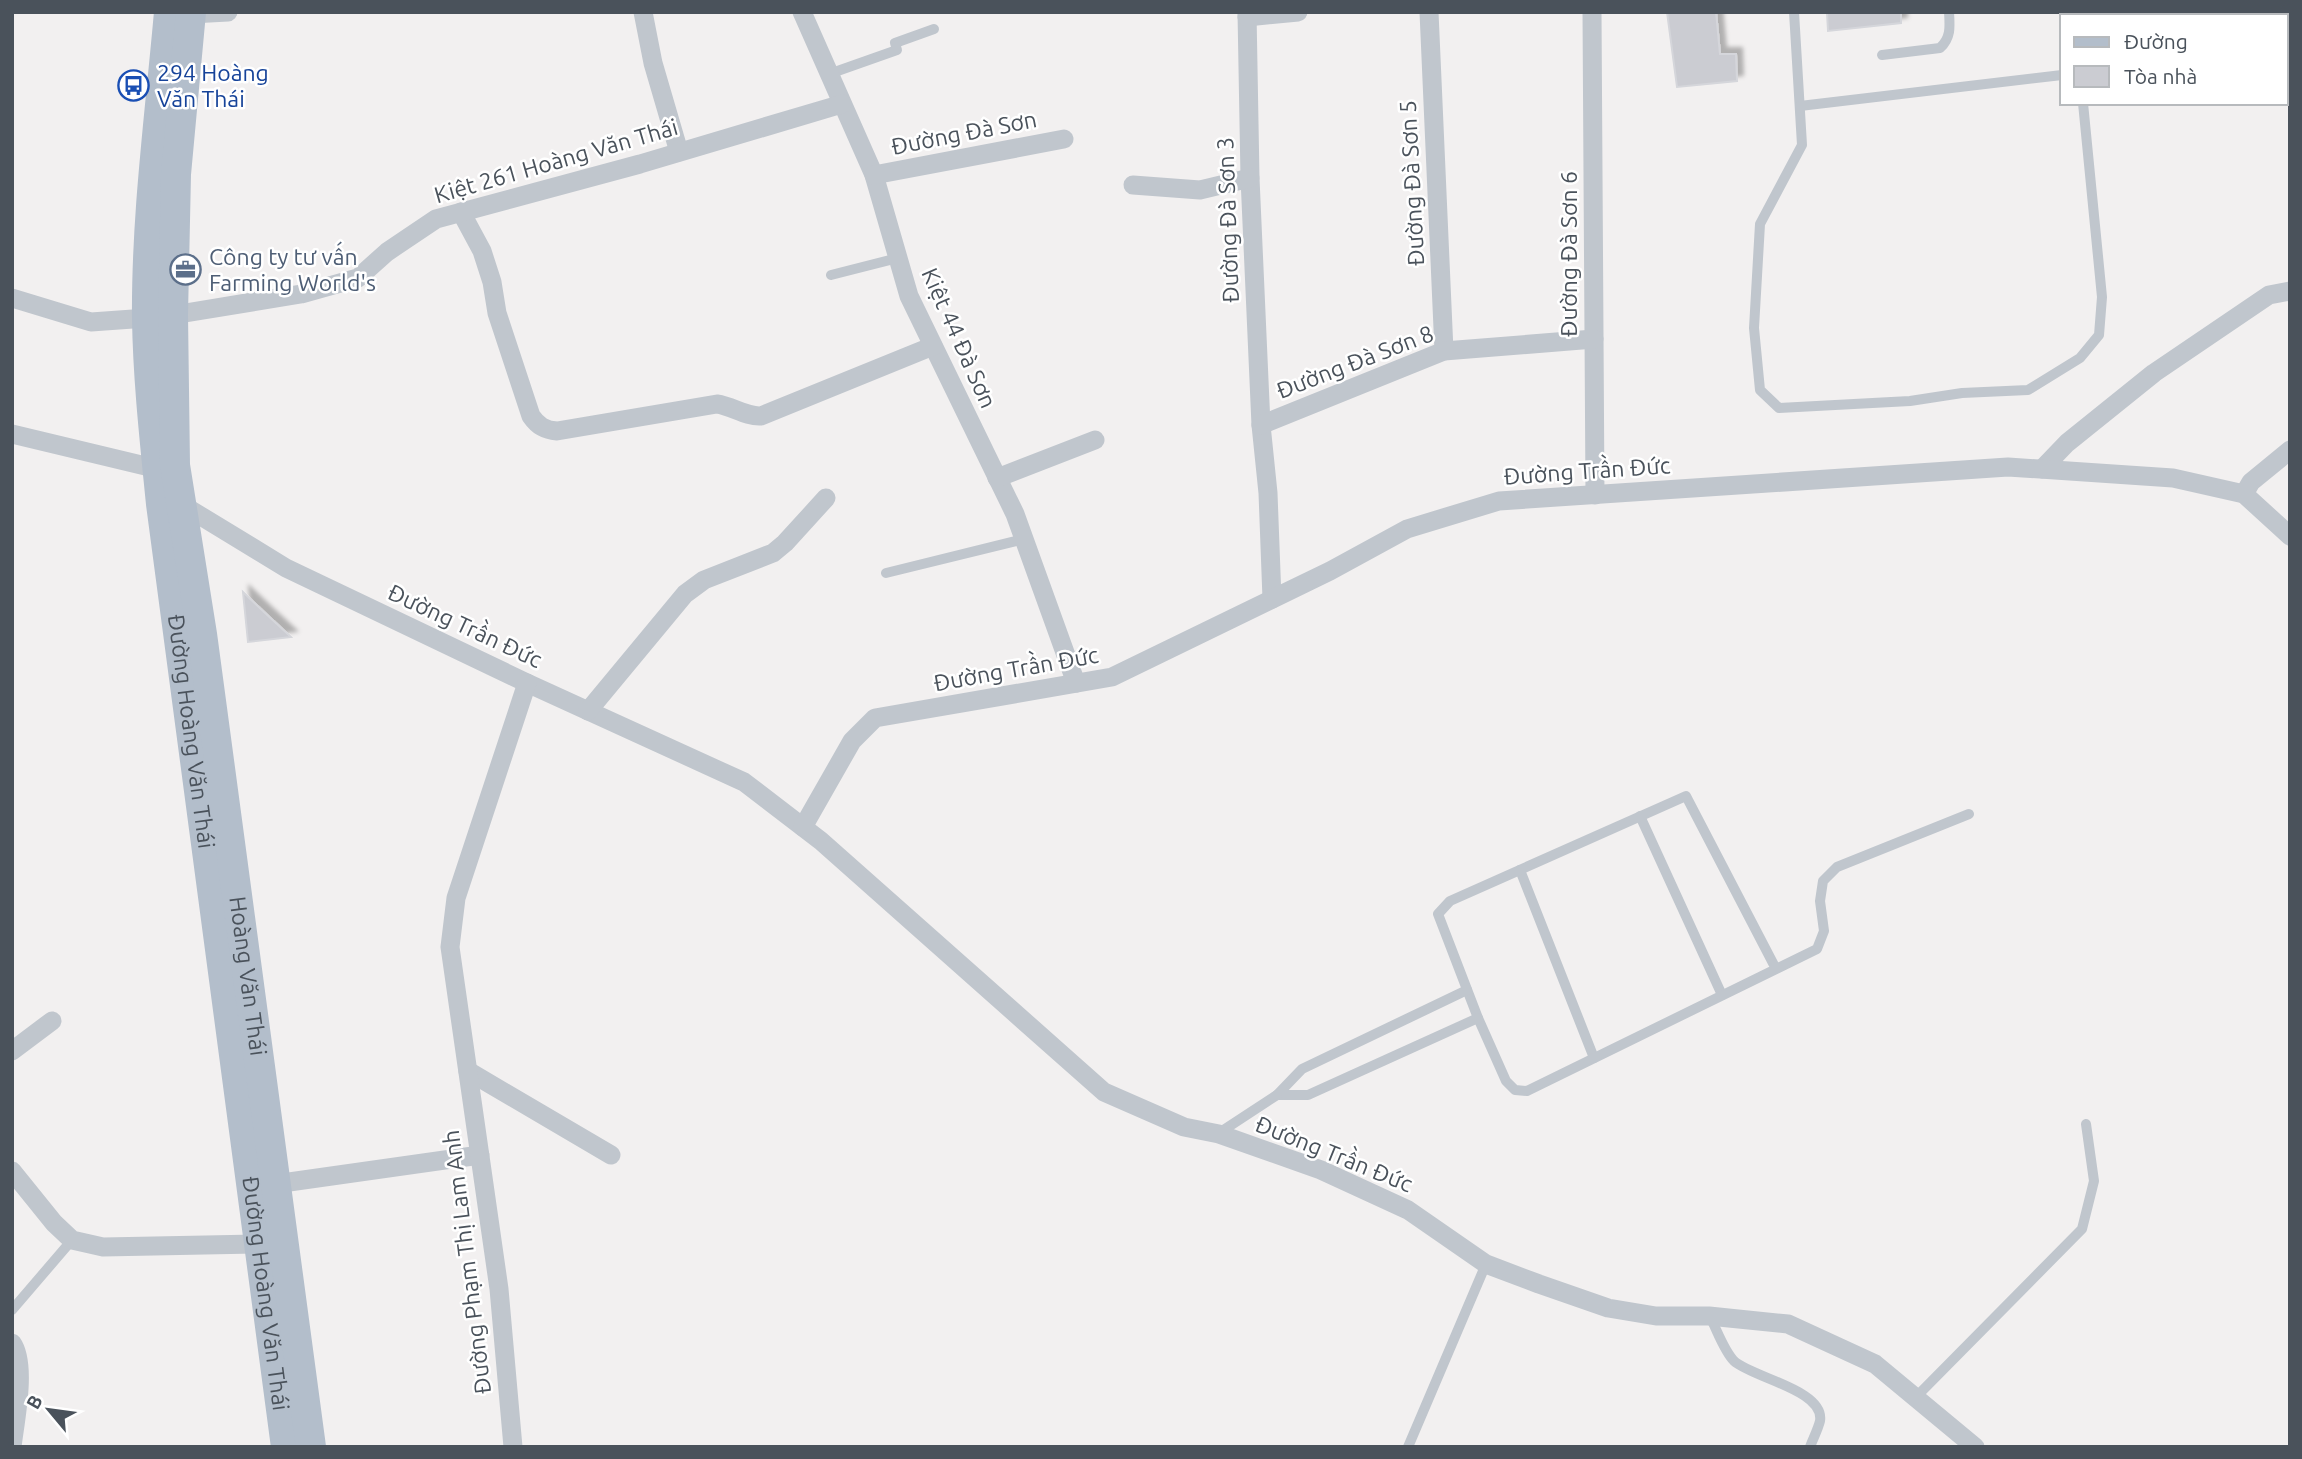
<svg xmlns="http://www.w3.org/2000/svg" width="2302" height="1459" font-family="Ubuntu,sans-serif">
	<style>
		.building { fill: #cbccd2; stroke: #d5d6db; stroke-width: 2; filter: url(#shadow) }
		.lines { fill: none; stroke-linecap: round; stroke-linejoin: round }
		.service { stroke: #c0c6cd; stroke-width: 10 }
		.minor { stroke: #c0c6cd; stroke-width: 19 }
		.primary { stroke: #b3becb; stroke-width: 30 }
		.labels { text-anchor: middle; stroke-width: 5; stroke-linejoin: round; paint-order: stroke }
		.transit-label { font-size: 23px; fill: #164399; stroke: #fff; text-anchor: start }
		.street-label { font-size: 23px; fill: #4a525b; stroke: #fff }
		.service-label { font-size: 23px; fill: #4e5e75; stroke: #fff; text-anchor: start }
	</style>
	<defs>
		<filter id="shadow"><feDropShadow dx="6" dy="-6" stdDeviation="2" flood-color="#0004"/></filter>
	</defs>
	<rect width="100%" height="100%" fill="#f2f0f0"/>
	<g class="building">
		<path d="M1667 12H1716L1720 54H1736L1737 81 1677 87Z"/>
		<path d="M1827 12H1901V23L1828 31Z"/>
		<path d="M243 592 264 612 291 637 248 642Z"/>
	</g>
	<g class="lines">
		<g class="service">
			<path d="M1794 12 1802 145 1760 224 1754 328 1760 390 1779 408 1910 401 1962 393 2028 390 2080 358 2099 335 2102 297 2083 103"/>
			<path d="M1882 55 1940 48C1951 38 1950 27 1949 12"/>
			<path d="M829 74 897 50 895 43 934 29"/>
			<path d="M1800 106 2062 75"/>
			<path d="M831 275 898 258"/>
			<path d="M886 573 1024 539"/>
			<path d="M1640 816 1722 995"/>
			<path d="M1520 870 1594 1058"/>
			<path d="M1776 969 1686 796 1450 901 1438 914 1478 1018 1506 1081 1515 1090 1527 1091 1817 949 1824 931 1820 901 1823 881 1837 867 1969 814"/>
			<path d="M1467 990 1302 1069 1277 1095H1308L1478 1018"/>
			<path d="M1219 1133 1277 1095"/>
			<path d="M12 1310 72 1240"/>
			<path d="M1710 1317C1717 1330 1724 1351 1734 1361 1753 1378 1825 1390 1820 1421 1818 1429 1813 1439 1810 1447"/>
			<path d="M1916 1397 2082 1229 2094 1181 2086 1124"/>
			<path d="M1408 1447 1486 1264"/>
		</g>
		<g class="minor">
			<path d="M643 12 653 63 679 152"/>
			<path d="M802 12 874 175 909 296 1015 514 1076 683"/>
			<path d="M1247 12 1250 178 1261 425 1268 493 1272 599"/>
			<path d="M1429 12 1444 351"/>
			<path d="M1592 12 1595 495"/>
			<path d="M191 14 228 12"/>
			<path d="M1247 17 1298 12"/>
			<path d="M874 175 1064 139"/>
			<path d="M1133 185 1200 190 1250 178"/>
			<path d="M461 212 482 251 492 282 497 313 531 416C538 426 545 430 557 431L717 404C732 406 746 417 761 416L933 346"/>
			<path d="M12 298 91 322 147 318"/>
			<path d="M173 315 301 294 358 278 387 252 436 219 640 164 842 104"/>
			<path d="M1261 425 1444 351 1594 339"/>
			<path d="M12 434 158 469"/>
			<path d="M2042 469 2067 443 2154 373 2269 295 2290 291"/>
			<path d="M997 478 1095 440"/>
			<path d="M2244 494 2251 482 2290 450"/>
			<path d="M181 504 286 568 527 683 744 782 821 841 1104 1092 1184 1127 1219 1134 1321 1170 1408 1210 1486 1264 1539 1284 1608 1308 1656 1316H1709L1788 1324 1875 1364 1975 1447"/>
			<path d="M588 711 685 594 704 580 773 553 785 543 826 498"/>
			<path d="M803 827 852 741 875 718 1112 677 1330 571 1407 529 1499 501 2008 467 2173 478 2244 494 2290 536"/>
			<path d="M12 1051 52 1021"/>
			<path d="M468 1071 611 1155"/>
			<path d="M12 1171 54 1223 72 1240 103 1247 260 1244"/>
			<path d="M275 1184 480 1155"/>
			<path d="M12 1343C27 1364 15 1421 12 1447"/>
			<path d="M513 1447 499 1289 450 947 456 898 527 683"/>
		</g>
		<g class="primary">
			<path id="s1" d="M169 12C160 114 146 217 147 319 148 381 155 443 161 504L286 1447"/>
			<path id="s2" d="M191 12 176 174 173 315 175 465 202 634 311 1447"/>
		</g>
	</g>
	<defs>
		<symbol id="bus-ring" viewBox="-11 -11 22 22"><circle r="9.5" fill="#fff" stroke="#1a4fb4" stroke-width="1.5"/><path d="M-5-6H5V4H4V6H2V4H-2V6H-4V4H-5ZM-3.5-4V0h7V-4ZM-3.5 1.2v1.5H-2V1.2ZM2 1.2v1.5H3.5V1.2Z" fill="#1a4fb4"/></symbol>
		<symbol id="office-ring" viewBox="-11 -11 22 22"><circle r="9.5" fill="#fff" stroke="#5c6f8a" stroke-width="1.5"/><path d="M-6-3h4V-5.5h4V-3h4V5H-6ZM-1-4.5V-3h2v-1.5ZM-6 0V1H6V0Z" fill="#5c6f8a"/></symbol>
	</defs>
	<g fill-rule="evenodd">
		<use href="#bus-ring" x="116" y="68" width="35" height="35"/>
		<use href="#office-ring" x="168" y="252" width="35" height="35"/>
	</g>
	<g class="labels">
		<g class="transit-label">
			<text x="157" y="81">294 Hoàng<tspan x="157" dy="26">Văn Thái</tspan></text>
		</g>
		<g class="street-label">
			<text transform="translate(964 133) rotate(-11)" y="8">Đường Đà Sơn</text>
			<text transform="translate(556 161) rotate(-16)" y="8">Kiệt 261 Hoàng Văn Thái</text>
			<text transform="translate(1412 183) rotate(-93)" y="8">Đường Đà Sơn 5</text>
			<text transform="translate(1228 220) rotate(-92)" y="8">Đường Đà Sơn 3</text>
			<text transform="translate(1569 254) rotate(-90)" y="8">Đường Đà Sơn 6</text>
			<text transform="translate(959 338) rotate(66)" y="8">Kiệt 44 Đà Sơn</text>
			<text transform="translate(1355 362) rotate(-21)" y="8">Đường Đà Sơn 8</text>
			<text transform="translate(1587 471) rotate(-4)" y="8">Đường Trần Đức</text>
			<text transform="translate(465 626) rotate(25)" y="8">Đường Trần Đức</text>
			<text transform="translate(1016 669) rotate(-10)" y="8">Đường Trần Đức</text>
			<text dy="8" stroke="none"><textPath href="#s1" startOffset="723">Đường Hoàng Văn Thái</textPath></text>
			<text dy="8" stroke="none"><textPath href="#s2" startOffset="970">Hoàng Văn Thái</textPath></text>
			<text transform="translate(1334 1154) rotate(22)" y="8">Đường Trần Đức</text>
			<text transform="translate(467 1262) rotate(-97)" y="8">Đường Phạm Thị Lam Anh</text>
			<text dy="8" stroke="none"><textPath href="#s1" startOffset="1290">Đường Hoàng Văn Thái</textPath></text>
		</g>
		<g class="service-label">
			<text x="209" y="265">Công ty tư vấn<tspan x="209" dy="26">Farming World's</tspan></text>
		</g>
	</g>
	<rect width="2302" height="1459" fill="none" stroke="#4a525b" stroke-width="28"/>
	<rect x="2060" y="14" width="228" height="91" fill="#ffffff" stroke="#b7babd" stroke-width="2"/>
	<rect x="2074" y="37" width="35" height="10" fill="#b3becb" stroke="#b7babd" stroke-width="2"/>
	<text x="2124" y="49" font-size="21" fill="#4a525b">Đường</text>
	<rect x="2074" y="66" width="35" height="21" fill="#cbccd2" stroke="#b7babd" stroke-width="2"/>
	<text x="2124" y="84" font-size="21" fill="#4a525b">Tòa nhà</text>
	<g transform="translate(49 1410) rotate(299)" stroke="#ffffff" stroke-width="5" paint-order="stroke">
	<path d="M0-5L12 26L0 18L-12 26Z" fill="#4a525b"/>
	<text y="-10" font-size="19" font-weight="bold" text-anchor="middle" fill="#4a525b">B</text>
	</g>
</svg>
